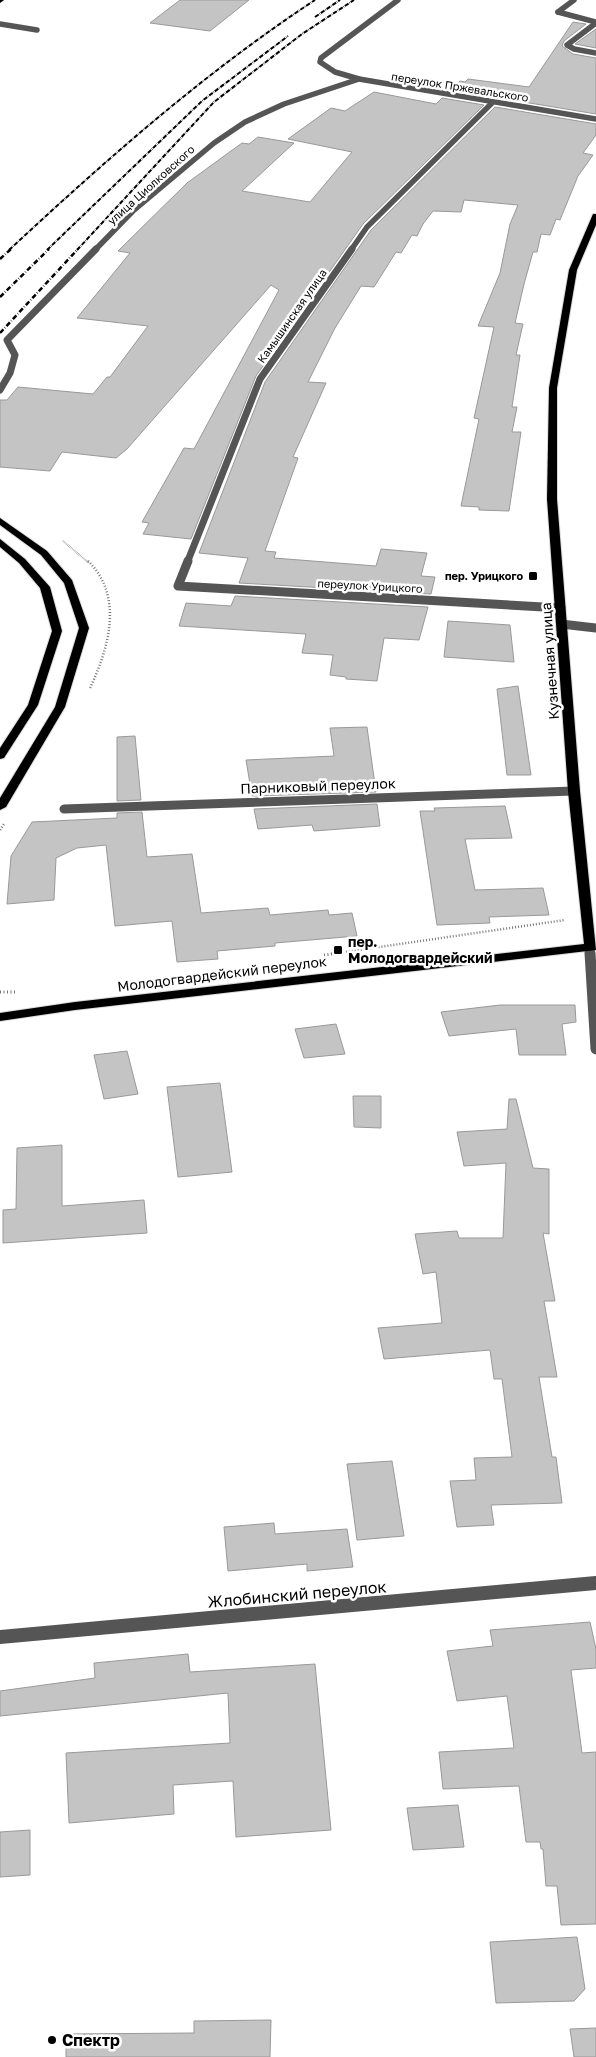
<svg xmlns="http://www.w3.org/2000/svg" width="596" height="2057" font-family="'Golos Text',sans-serif">
	<style>
		.building { fill: #c4c4c4; stroke: #999 }
		.lines { fill: none; stroke-linecap: round; stroke-linejoin: round }
		.primary-casing { stroke: #dbdbdb; stroke-width: 2 }
		.trunk-casing { stroke: #dbdbdb; stroke-width: 1 }
		.path-far2 { stroke: #777; stroke-width: 2; stroke-dasharray: 0.5 1; stroke-linecap: butt }
		.path-far1 { stroke: #777; stroke-width: 2.5; stroke-dasharray: 1 2; stroke-linecap: butt }
		.path { stroke: #777; stroke-width: 3; stroke-dasharray: 1 2.5; stroke-linecap: butt }
		.service { stroke: #555; stroke-width: 5.5 }
		.minor-far4 { stroke: #555; stroke-width: 5.5 }
		.minor-far3 { stroke: #555; stroke-width: 7 }
		.minor-far2 { stroke: #555; stroke-width: 9 }
		.minor-far1 { stroke: #555; stroke-width: 11 }
		.minor { stroke: #555; stroke-width: 14 }
		.primary { fill: #000; fill-rule: evenodd }
		.trunk { fill: #000; fill-rule: evenodd }
		.rail-far1 { stroke: #000; stroke-width: 2; stroke-dasharray: 4.5 1 0.5 1; stroke-linecap: butt }
		.rail { stroke: #000; stroke-width: 2.5; stroke-dasharray: 5 2 0.5 2; stroke-linecap: butt }
		.poi-dot { fill: #000; stroke: #fff; stroke-width: 2 }
		.labels { text-anchor: middle; stroke-width: 5; stroke-linejoin: round; paint-order: stroke }
		.far-street-label { font-size: 11px; fill: #000; stroke: #fff }
		.far-poi-label { font-size: 11px; font-weight: bold; fill: #000; stroke: #fff; text-anchor: end }
		.street-label { font-size: 14px; fill: #000; stroke: #fff }
		.poi-label { font-size: 14px; font-weight: bold; fill: #000; stroke: #fff; text-anchor: start }
		.near-street-label { font-size: 16px; fill: #000; stroke: #fff }
		.near-poi-label { font-size: 16px; font-weight: bold; fill: #000; stroke: #fff; text-anchor: start }
	</style>
	<rect width="100%" height="100%" fill="#fff"/>
	<g class="building">
		<path d="M180 0H249L210 31 150 23Z"/>
		<path d="M573 22 586 24 564 41 562 46 573 54 596 58V114L451 90 460 81 465 82 468 79 529 87Z"/>
		<path d="M596 29V48L575 44Z"/>
		<path d="M374 92 436 104 442 98 484 105 363 224 256 376 191 539 143 534 149 523 142 522 184 448 194 449 279 290 271 285 127 449 116 458 62 452 50 471 0 467V400H7L18 387 93 394 107 377H110L148 326 77 318 130 253 118 251 187 183 242 143 249 144 258 137 294 143 242 191 310 202 352 152 288 139 331 108 345 111Z"/>
		<path d="M495 107 596 124V135L583 153 593 155 578 176 560 220 556 219 550 235 541 234 537 252H533L524 284 515 323 523 324 516 355H520L512 407H517L512 432H521L509 511 479 510V507L461 506 479 419 474 418 494 327 478 326 500 273 510 224 518 205 464 200 461 212 433 211 423 224 417 236 412 235 401 253 396 252 374 287 361 286 335 328 308 382 326 383 293 457 298 458 265 551 276 552 274 558 376 566 381 549 427 553 421 576 435 577 431 594 239 583 248 558 199 553 265 382 371 230Z"/>
		<path d="M235 596 428 607 419 640 384 638 377 681 346 679V677L330 675 333 655 302 653 306 634 179 626 186 603 231 606Z"/>
		<path d="M448 621 510 625 514 662 444 657Z"/>
		<path d="M518 686 531 775H507L497 689Z"/>
		<path d="M367 727 376 792 252 796 246 760 334 756 330 728Z"/>
		<path d="M135 736 141 800 117 801V737Z"/>
		<path d="M377 804 380 826 314 831 312 825 258 829 254 809Z"/>
		<path d="M505 806 512 838 465 839 475 890 543 888 549 915 489 917 490 923 437 925 420 811H435L434 808Z"/>
		<path d="M142 812 147 857 192 854 201 913 268 908 270 915 328 910 329 915 352 913 357 936 275 943V946L217 951 218 959 177 962 172 921 115 926 106 845 77 848 56 858 54 900 7 904 11 856 32 822 117 818V813Z"/>
		<path d="M500 1005H575L576 1022 562 1024 566 1055H519L516 1029 449 1036 441 1012Z"/>
		<path d="M336 1024 345 1054 304 1058 295 1029Z"/>
		<path d="M127 1051 138 1094 104 1099 94 1055Z"/>
		<path d="M220 1083 232 1172 178 1177 167 1087Z"/>
		<path d="M353 1096H381V1128L354 1127Z"/>
		<path d="M509 1099H516L533 1168 549 1169V1234L543 1233 555 1301H544L557 1377H539L552 1457H556L562 1503 491 1505 494 1525 457 1527 450 1481 476 1480 474 1458 512 1457 502 1379H494L490 1350 384 1359 378 1328 442 1323 436 1272 423 1274 415 1234 457 1231 459 1238H503L506 1163 464 1166 457 1132 507 1129Z"/>
		<path d="M62 1145V1206L144 1200 147 1233 3 1243V1210L16 1209 17 1148Z"/>
		<path d="M392 1461 404 1536 357 1540 347 1464Z"/>
		<path d="M274 1523 275 1534 347 1529 353 1567 307 1571V1564L228 1571 224 1527Z"/>
		<path d="M590 1622 596 1649V1668L571 1670 582 1753 596 1752V1924L561 1925 557 1886H546L543 1849H541L540 1842H526L519 1786 443 1789 439 1752 514 1748 507 1696 457 1701 447 1651 493 1646 490 1630Z"/>
		<path d="M188 1654 190 1672 315 1664 331 1830 236 1837 233 1781 173 1785 174 1814 69 1823 66 1753 230 1743 228 1693 0 1716V1691L95 1678 94 1663Z"/>
		<path d="M458 1805 464 1847 413 1850 407 1808Z"/>
		<path d="M30 1830V1875L0 1877V1832Z"/>
		<path d="M577 1937 585 1989 574 2001 496 2003 490 1942Z"/>
		<path d="M271 2020 270 2057H66V2034L194 2033V2021Z"/>
		<path d="M596 2028V2057H574L570 2029Z"/>
	</g>
	<g class="lines">
		<defs>
			<g id="primary">
				<path d="M593 214H596V225L577 270 557 388V499L580 791 596 950 75 1010 0 1021V1013L75 1002 584 944 568 791 547 499 549 388 569 270Z"/>
				<path d="M0 518 47 551 72 580 89 628 65 707 6 807 0 810V798L55 707 79 628 64 583 41 555 0 525Z"/>
				<path d="M0 539 25 559 50 587 62 631 38 705 4 758 0 759V748L28 705 52 631 40 588 19 563 0 547Z"/>
			</g>
			<path id="trunk" d="M0 0H4L0 3Z"/>
		</defs>
		<use href="#primary" class="primary-casing"/>
		<use href="#trunk" class="trunk-casing"/>
		<path class="path-far2" d="M63 541 89 563"/>
		<g class="path-far1">
			<path d="M88 561C124 596 109 648 90 688"/>
			<path d="M0 830 4 824"/>
			<path d="M331 954 565 920"/>
		</g>
		<g class="path">
			<path d="M324 955 340 953"/>
			<path d="M0 992H15"/>
		</g>
		<g class="service">
			<path d="M558 12 596 22"/>
			<path d="M558 12 574 0"/>
			<path d="M596 23 567 45 574 49 596 53"/>
		</g>
		<g class="minor-far4">
			<path d="M398 0 321 58 320 62 335 72 359 79 596 119"/>
			<path d="M0 24 37 30"/>
			<path d="M95 250 133 211 214 143 245 122 284 104 359 79"/>
			<path d="M351 250 367 227 493 102"/>
		</g>
		<g class="minor-far3">
			<path d="M0 390 10 373 15 355 7 340 96 249"/>
			<path d="M187 563 260 379 352 249"/>
		</g>
		<g class="minor-far2">
			<path d="M188 561 178 586 561 608"/>
			<path d="M561 624 596 628"/>
			<path d="M64 809 574 791"/>
			<path d="M590 946V954"/>
		</g>
		<path class="minor-far1" d="M590 953 596 1049"/>
		<path class="minor" d="M0 1637 596 1583"/>
		<use href="#primary" class="primary"/>
		<use href="#trunk" class="trunk"/>
		<g class="rail-far1">
			<path d="M315 17 340 0"/>
			<path d="M9 250C106 160 204 73 315 0"/>
			<path d="M47 250 202 101 288 36"/>
			<path d="M77 250 214 102 302 34 354 0"/>
		</g>
		<g class="rail">
			<path d="M0 259 11 249"/>
			<path d="M0 297 49 249"/>
			<path d="M0 333 78 249"/>
		</g>
	</g>
	<g class="poi-dot">
		<rect x="528" y="571" width="10" height="10" rx="2.5"/>
		<rect x="333" y="945" width="10" height="10" rx="2.5"/>
		<circle cx="52" cy="2040" r="5"/>
	</g>
	<g class="labels">
		<g class="far-street-label">
			<text transform="translate(460 87) rotate(9)" y="4">переулок Пржевальского</text>
			<text transform="translate(151 185) rotate(-42)" y="4">улица Циолковского</text>
			<text transform="translate(292 316) rotate(-55)" y="4">Камышинская улица</text>
			<text transform="translate(370 586) rotate(3)" y="4">переулок Урицкого</text>
		</g>
		<g class="far-poi-label">
			<text x="523" y="580">пер. Урицкого</text>
		</g>
		<g class="street-label">
			<text transform="translate(550 661) rotate(-94)" y="5">Кузнечная улица</text>
			<text transform="translate(318 786) rotate(-2)" y="5">Парниковый переулок</text>
			<text transform="translate(222 974) rotate(-7)" y="5">Молодогвардейский переулок</text>
		</g>
		<g class="poi-label">
			<text x="348" y="947">пер.<tspan x="348" dy="16">Молодогвардейский</tspan></text>
		</g>
		<g class="near-street-label">
			<text transform="translate(297 1594) rotate(-5)" y="6">Жлобинский переулок</text>
		</g>
		<g class="near-poi-label">
			<text x="62" y="2046">Спектр</text>
		</g>
	</g>
</svg>
